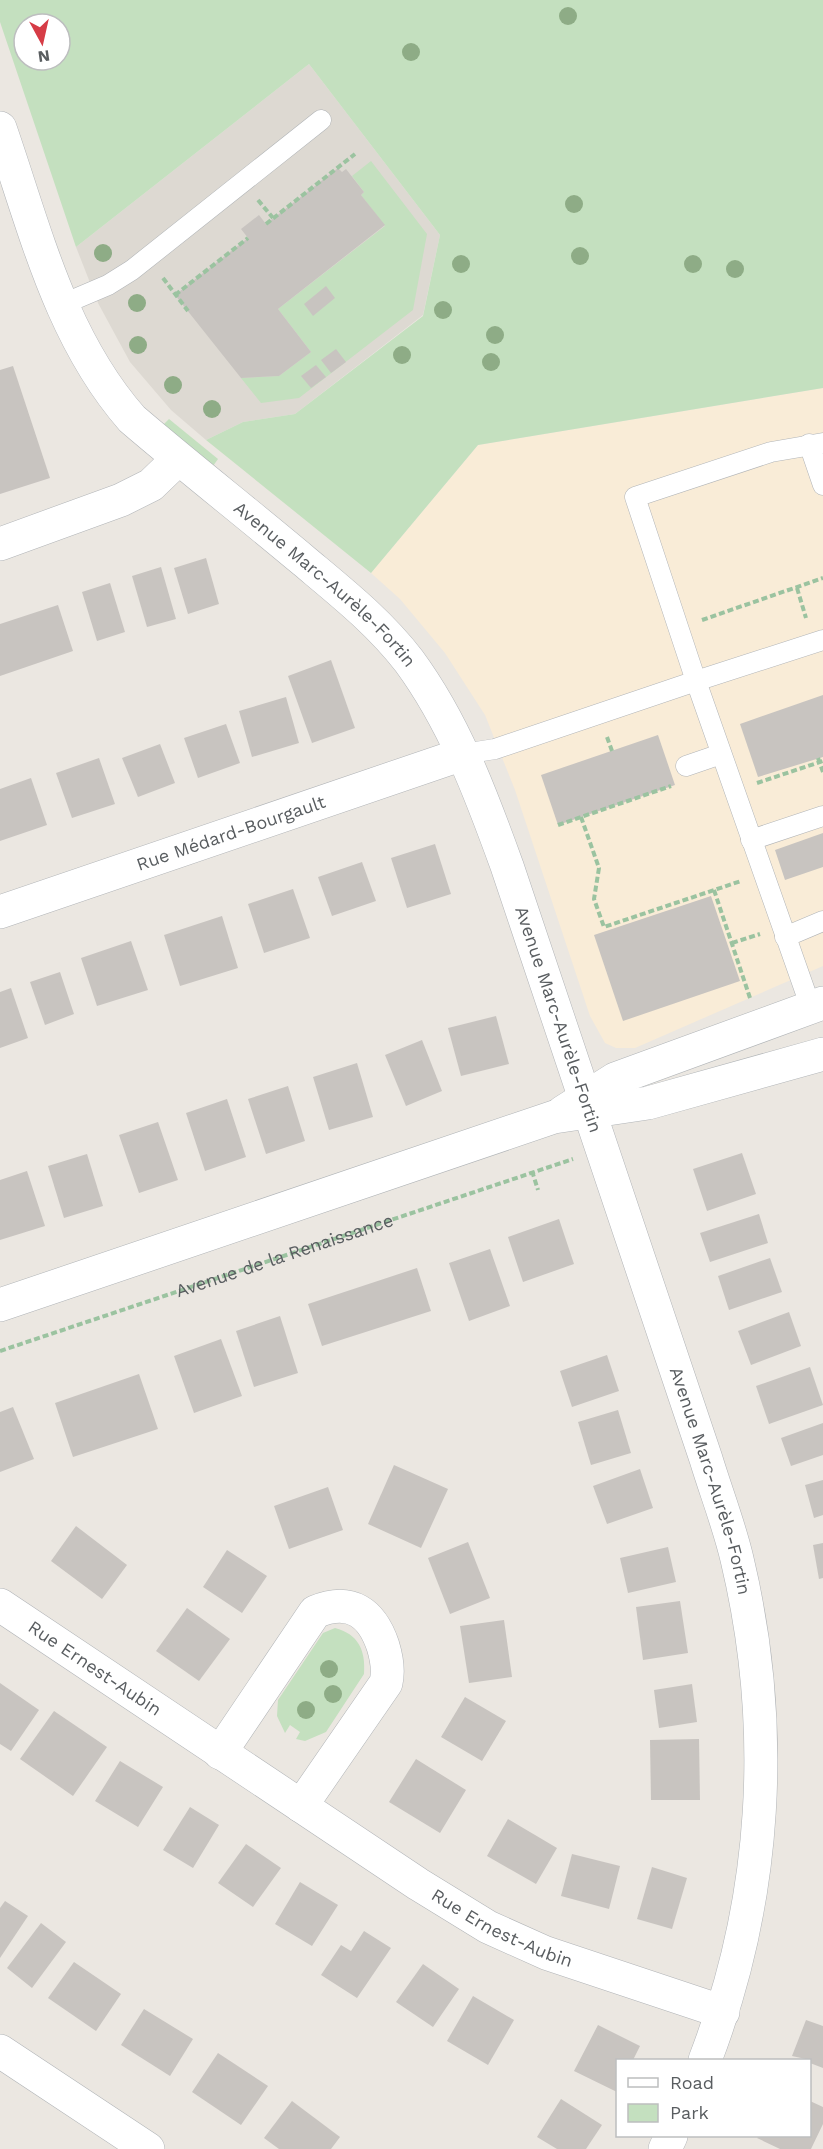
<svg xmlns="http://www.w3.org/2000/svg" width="823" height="2149" font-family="'Work Sans',sans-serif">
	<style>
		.commercial { fill: #f9ecd7 }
		.education { fill: #ddd9d2 }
		.green { fill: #c4e0bf; fill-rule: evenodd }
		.building { fill: #c8c4c0 }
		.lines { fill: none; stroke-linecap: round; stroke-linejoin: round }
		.lane-casing { stroke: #b1b4b7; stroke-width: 21 }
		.street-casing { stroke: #b1b4b7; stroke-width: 34 }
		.secondary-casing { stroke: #b0b4b7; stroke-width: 34 }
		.path { stroke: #9bc3a0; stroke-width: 4; stroke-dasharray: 6 3; stroke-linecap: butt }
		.lane { stroke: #fff; stroke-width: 20 }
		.street { stroke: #fff; stroke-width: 33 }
		.secondary { stroke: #fff; stroke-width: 33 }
		.tree { fill: #8eac86 }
		.labels { text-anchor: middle; stroke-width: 4.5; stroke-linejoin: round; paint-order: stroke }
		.street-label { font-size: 18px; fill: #595d60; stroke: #fff }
	</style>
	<rect width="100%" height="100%" fill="#ebe7e1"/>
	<path class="commercial" d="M823 388V966L635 1048H616L605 1043 590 1016 515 790 485 715 445 653 400 599 371 573 478 445Z"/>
	<path class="education" d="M309 64 440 235 423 315 295 414 243 422 206 440 171 410 130 362 98 303 76 247Z"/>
	<g class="green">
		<path d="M0 0H823V388L478 445 371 573 206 440 243 422 295 414 423 316 440 235 309 64 76 247 0 22ZM24 24H60V60H24Z"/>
		<path d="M371 161 427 234 413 310 299 398 261 403 241 378 279 376 311 352 278 309 385 226 361 195 364 192 352 176Z"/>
		<path d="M169 419 218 459 213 466 163 425Z"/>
		<path d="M335 1628C358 1634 366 1650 364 1674L326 1732 305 1741 296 1739 300 1732 290 1725 285 1733 277 1716 278 1700 323 1633Z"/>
	</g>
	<g class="building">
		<path d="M338 168 342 172 346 169 364 192 361 195 385 225 278 309 311 352 279 376 241 378 175 295 248 238 241 229 259 215 266 224Z"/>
		<path d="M326 286 335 298 313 316 304 304Z"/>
		<path d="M336 349 346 362 331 373 321 360Z"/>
		<path d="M316 365 326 377 311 388 301 376Z"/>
		<path d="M13 366 50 478 0 494V370Z"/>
		<path d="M206 558 219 604 188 614 174 568Z"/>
		<path d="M161 567 176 619 147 627 132 576Z"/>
		<path d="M110 583 125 632 97 641 82 592Z"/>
		<path d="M58 605 73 651 0 676V624Z"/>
		<path d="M331 660 355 728 312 743 288 676Z"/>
		<path d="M823 695V757L758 777 740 724Z"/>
		<path d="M286 697 299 743 252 757 239 711Z"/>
		<path d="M226 724 240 763 198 778 184 738Z"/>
		<path d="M658 735 675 785 558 825 541 775Z"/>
		<path d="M160 744 175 783 138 797 122 758Z"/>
		<path d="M99 758 115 804 72 818 56 773Z"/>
		<path d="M31 778 47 825 0 841V789Z"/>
		<path d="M823 833V867L785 880 775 850Z"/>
		<path d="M435 844 451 894 407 908 391 858Z"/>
		<path d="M362 862 376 901 332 916 318 877Z"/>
		<path d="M293 889 310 938 264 953 248 904Z"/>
		<path d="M711 896 740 981 623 1021 594 935Z"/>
		<path d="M222 916 238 968 180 986 164 935Z"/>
		<path d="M131 941 148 990 97 1006 81 958Z"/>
		<path d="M60 972 74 1014 45 1025 30 982Z"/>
		<path d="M11 988 28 1038 0 1048V992Z"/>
		<path d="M496 1016 509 1064 461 1076 448 1028Z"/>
		<path d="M422 1040 442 1091 406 1106 385 1055Z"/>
		<path d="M357 1063 373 1117 329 1130 313 1077Z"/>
		<path d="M288 1086 305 1141 266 1154 248 1099Z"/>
		<path d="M227 1099 246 1157 205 1171 186 1113Z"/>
		<path d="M158 1122 178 1180 139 1193 119 1135Z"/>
		<path d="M742 1153 756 1194 707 1211 693 1169Z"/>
		<path d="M87 1154 103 1206 64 1218 48 1166Z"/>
		<path d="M27 1171 45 1226 0 1240V1180Z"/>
		<path d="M759 1214 768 1243 710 1262 700 1233Z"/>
		<path d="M559 1219 574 1264 523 1282 508 1237Z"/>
		<path d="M490 1249 510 1306 469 1321 449 1263Z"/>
		<path d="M770 1258 782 1292 729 1310 718 1276Z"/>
		<path d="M417 1268 431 1311 322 1346 308 1304Z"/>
		<path d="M789 1312 801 1346 751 1365 738 1331Z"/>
		<path d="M280 1316 298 1373 254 1387 236 1331Z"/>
		<path d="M221 1339 242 1396 194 1413 174 1356Z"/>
		<path d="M607 1355 619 1391 572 1407 560 1371Z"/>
		<path d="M810 1367 823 1405 769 1424 756 1386Z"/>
		<path d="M139 1374 158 1429 73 1457 55 1403Z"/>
		<path d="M13 1407 34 1459 0 1472V1412Z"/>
		<path d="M618 1410 631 1453 591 1465 578 1422Z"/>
		<path d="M823 1423V1455L791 1466 781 1438Z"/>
		<path d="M394 1465 448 1489 421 1548 368 1524Z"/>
		<path d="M640 1469 653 1508 607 1524 593 1486Z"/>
		<path d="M823 1480V1515L814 1518 805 1485Z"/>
		<path d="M328 1487 343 1530 289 1549 274 1506Z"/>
		<path d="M76 1526 127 1565 102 1599 51 1561Z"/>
		<path d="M468 1542 490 1598 450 1614 428 1558Z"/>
		<path d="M823 1543V1578L819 1579 813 1545Z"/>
		<path d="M668 1547 676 1582 628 1593 620 1558Z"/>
		<path d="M227 1550 267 1576 242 1613 203 1587Z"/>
		<path d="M680 1601 688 1653 643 1660 636 1607Z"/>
		<path d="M187 1608 230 1639 199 1681 156 1651Z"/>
		<path d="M504 1620 512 1677 469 1683 460 1626Z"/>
		<path d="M0 1683 39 1710 11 1751 0 1744Z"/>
		<path d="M692 1684 697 1722 659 1728 654 1690Z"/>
		<path d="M465 1697 506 1721 482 1761 441 1737Z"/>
		<path d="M54 1711 107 1747 73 1796 20 1759Z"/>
		<path d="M699 1739 700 1800H651L650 1740Z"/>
		<path d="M416 1759 466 1790 440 1833 389 1802Z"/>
		<path d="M120 1761 163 1787 138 1827 95 1801Z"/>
		<path d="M190 1807 219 1825 193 1868 163 1850Z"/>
		<path d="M508 1819 557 1848 536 1884 487 1856Z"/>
		<path d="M246 1844 281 1868 253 1907 218 1883Z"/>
		<path d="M572 1854 620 1866 609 1909 561 1896Z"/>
		<path d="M652 1867 687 1878 672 1929 637 1919Z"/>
		<path d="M300 1882 338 1905 312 1946 275 1924Z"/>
		<path d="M5 1901 28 1916 0 1958V1908Z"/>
		<path d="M41 1923 66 1942 32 1988 7 1968Z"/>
		<path d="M364 1931 391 1948 357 1998 321 1975 341 1945 351 1951Z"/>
		<path d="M74 1962 121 1994 96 2031 48 1998Z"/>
		<path d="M423 1964 459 1989 433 2027 396 2002Z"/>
		<path d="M473 1996 514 2020 488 2065 447 2041Z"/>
		<path d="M144 2009 193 2039 170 2076 121 2045Z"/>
		<path d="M806 2020 823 2026V2068L810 2063V2060L792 2056Z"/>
		<path d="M598 2025 640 2046 633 2060H618L617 2092 574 2071Z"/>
		<path d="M218 2053 268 2086 241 2125 192 2092Z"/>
		<path d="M561 2099 602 2125 586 2149H557L537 2137Z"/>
		<path d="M292 2101 340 2137 331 2149H279L264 2138Z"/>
		<path d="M810 2101 823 2107V2124L811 2149H780L757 2138 759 2136H810Z"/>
	</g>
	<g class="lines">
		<defs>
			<g id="lane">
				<path d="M61 305 108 285 132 270 321 120"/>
				<path d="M809 444 823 485"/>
				<path d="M463 754 495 749 696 681 635 497 771 452 823 443"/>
				<path d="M686 766 721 754"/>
				<path d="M751 840 823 816"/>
				<path d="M785 937 823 921"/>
				<path d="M811 1008 696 681 823 640"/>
			</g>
			<g id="street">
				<path id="s2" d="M0 128C35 229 60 337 132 419 188 467 247 513 304 561 341 592 379 622 409 661 454 722 481 794 507 866L706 1459C716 1492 729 1525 737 1559 777 1727 767 1899 705 2060"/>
				<path d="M0 544 121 500 151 485 178 459"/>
				<path id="s3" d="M0 912 463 754"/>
				<path id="s4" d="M0 1605 418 1884 488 1927 546 1953 723 2012"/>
				<path d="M220 1753 315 1612C351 1597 372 1613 383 1646 387 1659 389 1670 386 1683L301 1806"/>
				<path d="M0 2051 148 2149"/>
				<path d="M665 2149 671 2136"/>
			</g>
			<g id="secondary">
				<path d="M563 1112 615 1079 823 1003"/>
				<path d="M0 1305 554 1117 648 1103 823 1054"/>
			</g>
		</defs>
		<use href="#lane" class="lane-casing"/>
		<use href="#street" class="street-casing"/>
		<use href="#secondary" class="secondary-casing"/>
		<g class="path">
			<path d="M258 200 273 218"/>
			<path d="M266 224 355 154"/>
			<path d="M163 278 188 311"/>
			<path d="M175 295 248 238"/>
			<path d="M797 588 806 618"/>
			<path d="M702 620 823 578"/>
			<path d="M607 737 612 751"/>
			<path d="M818 758 823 772"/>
			<path d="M757 783 823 761"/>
			<path d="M581 817 599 868 594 899 604 927 741 881"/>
			<path d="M558 825 671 786"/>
			<path d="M714 890 750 998"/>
			<path d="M732 943 760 934"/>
			<path d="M532 1171 538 1190"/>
			<path id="s1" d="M0 1351 573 1159"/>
		</g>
		<use href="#lane" class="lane"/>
		<use href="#street" class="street"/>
		<use href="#secondary" class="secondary"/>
	</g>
	<g class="tree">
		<circle cx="568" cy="16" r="9"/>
		<circle cx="411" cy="52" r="9"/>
		<circle cx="574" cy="204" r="9"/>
		<circle cx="103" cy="253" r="9"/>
		<circle cx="580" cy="256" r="9"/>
		<circle cx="461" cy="264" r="9"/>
		<circle cx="693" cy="264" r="9"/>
		<circle cx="735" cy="269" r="9"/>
		<circle cx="137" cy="303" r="9"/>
		<circle cx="443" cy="310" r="9"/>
		<circle cx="495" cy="335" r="9"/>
		<circle cx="138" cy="345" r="9"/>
		<circle cx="402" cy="355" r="9"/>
		<circle cx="491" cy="362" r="9"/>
		<circle cx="173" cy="385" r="9"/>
		<circle cx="212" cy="409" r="9"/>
		<circle cx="329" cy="1669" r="9"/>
		<circle cx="333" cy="1694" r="9"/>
		<circle cx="306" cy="1710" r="9"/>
	</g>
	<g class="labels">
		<g class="street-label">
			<text dy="6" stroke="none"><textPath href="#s2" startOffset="576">Avenue Marc-Aurèle-Fortin</textPath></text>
			<text dy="6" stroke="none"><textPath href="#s3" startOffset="244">Rue Médard-Bourgault</textPath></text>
			<text dy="6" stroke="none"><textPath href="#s2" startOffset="1080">Avenue Marc-Aurèle-Fortin</textPath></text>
			<text dy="6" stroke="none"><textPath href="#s1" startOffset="300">Avenue de la Renaissance</textPath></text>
			<text dy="6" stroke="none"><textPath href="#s2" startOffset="1566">Avenue Marc-Aurèle-Fortin</textPath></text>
			<text dy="6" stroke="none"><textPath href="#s4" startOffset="114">Rue Ernest-Aubin</textPath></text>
			<text dy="6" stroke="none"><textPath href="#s4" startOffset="598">Rue Ernest-Aubin</textPath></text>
		</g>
	</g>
	<rect x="616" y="2059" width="195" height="78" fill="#ffffff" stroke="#bdbebf" stroke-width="1.5"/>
	<rect x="628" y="2078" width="30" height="9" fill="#ffffff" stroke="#bdbebf" stroke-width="1.5"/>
	<text x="670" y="2089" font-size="18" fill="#595d60">Road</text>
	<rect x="628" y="2104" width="30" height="18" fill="#c4e0bf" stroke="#bdbebf" stroke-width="1.5"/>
	<text x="670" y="2119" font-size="18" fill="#595d60">Park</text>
	<g transform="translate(42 42) rotate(172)"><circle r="28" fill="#ffffff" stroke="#bdbebf" stroke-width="1.5"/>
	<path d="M0-4.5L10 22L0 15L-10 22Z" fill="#d63c46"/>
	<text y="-9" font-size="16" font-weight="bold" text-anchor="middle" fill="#595d60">N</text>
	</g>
</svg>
